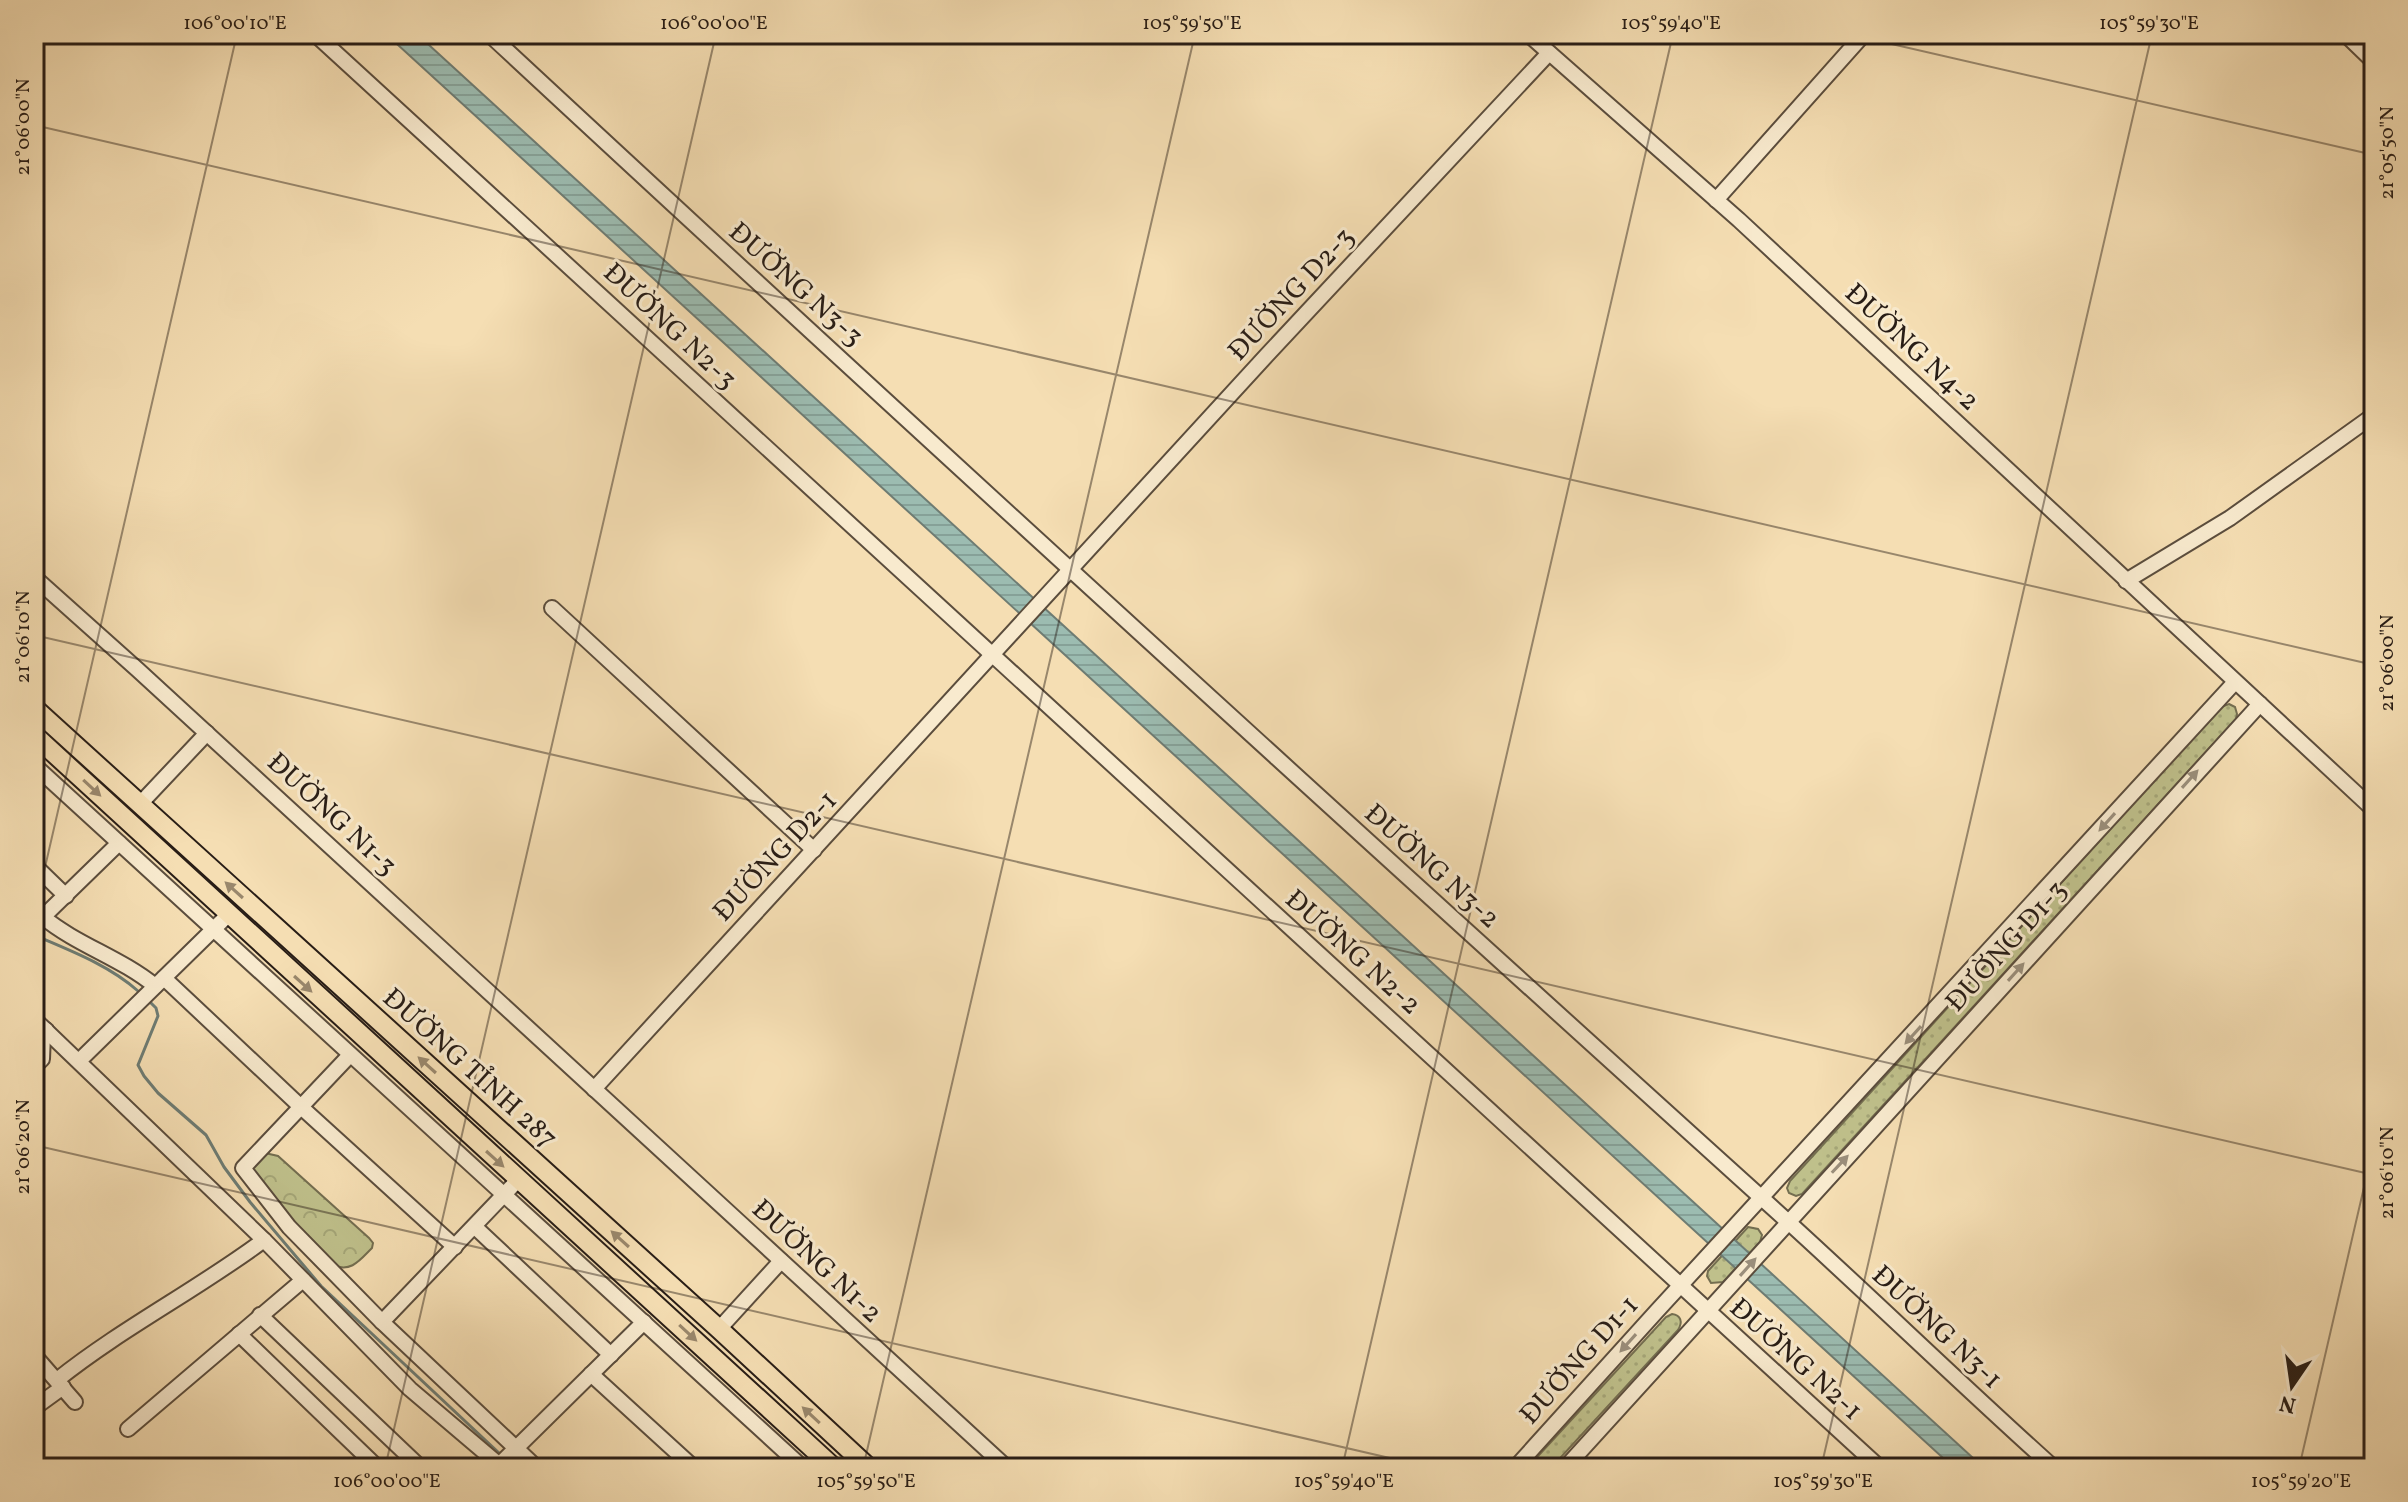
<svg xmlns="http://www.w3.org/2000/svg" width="2408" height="1502" font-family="Vollkorn,serif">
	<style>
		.grass { fill: url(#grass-dots); stroke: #746e50; stroke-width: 2 }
		.forest { fill: url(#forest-crowns); stroke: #746e50; stroke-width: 2 }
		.water { fill: url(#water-rules); stroke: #6e7c73; stroke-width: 2 }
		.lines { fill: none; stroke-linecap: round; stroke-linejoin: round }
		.stream { stroke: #6e7c73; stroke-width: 3 }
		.minor-casing { stroke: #5b4d3d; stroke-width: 18 }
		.major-casing { stroke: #281d16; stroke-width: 22 }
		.minor { stroke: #f8eace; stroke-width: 14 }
		.major { stroke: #f5deb3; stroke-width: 18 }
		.oneway { fill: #9a8e7b }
		.oneway2 { fill: #99876c }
		.ticks { fill: none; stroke: #281d16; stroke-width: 2; stroke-opacity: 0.45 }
		.labels { text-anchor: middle; stroke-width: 6; stroke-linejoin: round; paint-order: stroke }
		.street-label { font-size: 28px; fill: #281d16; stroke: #f8eace }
		.neatline { fill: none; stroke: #281d16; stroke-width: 3 }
		.ticks-label { font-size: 20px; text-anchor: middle; fill: #281d16 }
	</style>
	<defs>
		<pattern id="grass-dots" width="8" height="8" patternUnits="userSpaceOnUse" patternTransform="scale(2)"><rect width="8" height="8" fill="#bfc08b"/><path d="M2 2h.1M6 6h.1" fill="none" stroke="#a4a577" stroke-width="1.8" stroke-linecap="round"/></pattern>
		<pattern id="forest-crowns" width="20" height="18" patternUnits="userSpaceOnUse" patternTransform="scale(2)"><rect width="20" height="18" fill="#bfc08b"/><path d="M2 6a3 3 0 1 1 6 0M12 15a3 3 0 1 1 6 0" fill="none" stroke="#a4a577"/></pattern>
		<pattern id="water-rules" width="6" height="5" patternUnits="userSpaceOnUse" patternTransform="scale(2)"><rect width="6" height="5" fill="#9cbcb1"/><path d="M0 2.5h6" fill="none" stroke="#86a198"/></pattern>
	</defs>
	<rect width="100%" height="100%" fill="#f5deb3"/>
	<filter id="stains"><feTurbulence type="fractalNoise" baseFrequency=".0025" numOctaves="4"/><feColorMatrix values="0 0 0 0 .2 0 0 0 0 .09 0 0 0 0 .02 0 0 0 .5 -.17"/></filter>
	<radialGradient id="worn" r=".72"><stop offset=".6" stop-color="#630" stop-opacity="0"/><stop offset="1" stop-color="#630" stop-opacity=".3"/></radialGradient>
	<g class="grass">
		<path d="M2229 704 2235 707 2237 714 2236 719 1802 1194 1796 1196 1789 1193 1787 1188 1790 1181 2221 707Z"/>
		<path d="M1748 1227 1758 1229 1762 1235 1760 1242 1723 1282 1711 1283 1707 1276 1708 1271Z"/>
		<path d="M1672 1314C1681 1315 1683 1322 1678 1330L1551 1468H1527L1666 1317Z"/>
	</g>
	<path class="forest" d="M265 1153 278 1156 369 1238 373 1243 372 1248C360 1260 351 1273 333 1265L280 1207 252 1171 253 1165Z"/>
	<path class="water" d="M386 34H417L1984 1468H1954Z"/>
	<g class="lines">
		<g class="stream">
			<path d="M34 935C69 950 109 965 138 991"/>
			<path d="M151 1003 156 1008 158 1016 138 1065 144 1076 158 1093 206 1135 224 1167 250 1202 321 1286 499 1453"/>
			<path d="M512 1465 515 1468"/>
		</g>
		<defs>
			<g id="minor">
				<path d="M315 34 1880 1468"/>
				<path d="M489 34C911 426 1337 814 1764 1200 1862 1288 1956 1380 2054 1468"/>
				<path d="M1528 34 1739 220 2374 810"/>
				<path d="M2345 34 2374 62"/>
				<path d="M1716 200 1864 34"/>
				<path d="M34 577 138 670 1007 1468"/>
				<path d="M2126 581 2230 518 2374 415"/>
				<path d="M552 608 814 850"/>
				<path d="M34 765 803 1468"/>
				<path d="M140 804 207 733"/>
				<path d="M34 865 66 896"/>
				<path d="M34 915 43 917 119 843"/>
				<path d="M43 917C77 945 121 958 155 986"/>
				<path d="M164 978 300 1106 455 1247"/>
				<path d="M34 1019 264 1240 410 1389 503 1468"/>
				<path d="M350 1055 243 1168 289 1227 382 1322"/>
				<path d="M79 1061 228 915"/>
				<path d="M34 1067 42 1059 43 1035 46 1030"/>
				<path d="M594 1089 1266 356 1549 53"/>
				<path d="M518 1180 382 1322 537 1468"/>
				<path d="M475 1227 611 1355"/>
				<path d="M260 1315 421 1468"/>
				<path d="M719 1329 781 1261"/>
				<path d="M239 1334 378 1468"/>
				<path d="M34 1355 75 1402"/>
				<path d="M591 1374 694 1468"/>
				<path d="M57 1380C122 1328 197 1290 264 1240"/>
				<path d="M34 1408 63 1387"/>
				<path d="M128 1429 303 1280"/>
				<path d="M496 1468 644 1322"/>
				<path d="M1515 1468 1656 1312 2235 682"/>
				<path d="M1565 1468 2260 704"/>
			</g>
			<g id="major">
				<path d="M34 708 719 1329 869 1468"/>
				<path d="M34 735 834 1468"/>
			</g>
		</defs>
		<use href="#minor" class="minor-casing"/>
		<use href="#major" class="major-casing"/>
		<use href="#minor" class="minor"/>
		<use href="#major" class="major"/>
	</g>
	<defs><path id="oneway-solid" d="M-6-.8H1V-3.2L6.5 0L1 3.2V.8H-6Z" transform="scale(2)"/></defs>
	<g class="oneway">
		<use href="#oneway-solid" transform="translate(2190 779) rotate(-48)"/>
		<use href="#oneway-solid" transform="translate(2107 822) rotate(132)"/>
		<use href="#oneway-solid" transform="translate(2016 972) rotate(-48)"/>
		<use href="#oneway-solid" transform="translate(1913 1035) rotate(132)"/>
		<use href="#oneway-solid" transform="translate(1840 1164) rotate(-47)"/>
		<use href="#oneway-solid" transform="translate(1748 1267) rotate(-48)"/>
		<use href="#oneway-solid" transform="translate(1628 1343) rotate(132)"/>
	</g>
	<g class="oneway2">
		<use href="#oneway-solid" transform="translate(92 788) rotate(43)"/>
		<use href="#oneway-solid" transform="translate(234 890) rotate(-138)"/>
		<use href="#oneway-solid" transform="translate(303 984) rotate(42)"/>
		<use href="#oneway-solid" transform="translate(427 1065) rotate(-138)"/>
		<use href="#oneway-solid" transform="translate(495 1159) rotate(42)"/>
		<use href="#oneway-solid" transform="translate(620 1239) rotate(-138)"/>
		<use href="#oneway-solid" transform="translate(688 1333) rotate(43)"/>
		<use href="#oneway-solid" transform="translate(811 1415) rotate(-137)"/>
	</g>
	<path class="ticks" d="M1848 34 2374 155M34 125 2374 665M34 635 2374 1175M34 915 237 34M34 1145 1433 1468M385 1468 716 34M863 1468 1195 34M1342 1468 1673 34M1821 1468 2152 34M2299 1468 2374 1144"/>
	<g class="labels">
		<g class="street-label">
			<text transform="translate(797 283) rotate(42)" y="10">ĐƯỜNG N3-3</text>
			<text transform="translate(1290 293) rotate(-47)" y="10">ĐƯỜNG D2-3</text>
			<text transform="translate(671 325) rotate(43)" y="10">ĐƯỜNG N2-3</text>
			<text transform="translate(1913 346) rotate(43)" y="10">ĐƯỜNG N4-2</text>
			<text transform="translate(333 813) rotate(43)" y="10">ĐƯỜNG N1-3</text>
			<text transform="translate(774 855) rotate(-47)" y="10">ĐƯỜNG D2-1</text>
			<text transform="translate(1433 865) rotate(42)" y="10">ĐƯỜNG N3-2</text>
			<text transform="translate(2005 945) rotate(-48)" y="10">ĐƯỜNG D1-3</text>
			<text transform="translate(1354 951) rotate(42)" y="10">ĐƯỜNG N2-2</text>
			<text transform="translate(471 1067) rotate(42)" y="10">ĐƯỜNG TỈNH 287</text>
			<text transform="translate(818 1260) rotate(43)" y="10">ĐƯỜNG N1-2</text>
			<text transform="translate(1938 1326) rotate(43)" y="10">ĐƯỜNG N3-1</text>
			<text transform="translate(1797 1358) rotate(42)" y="10">ĐƯỜNG N2-1</text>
			<text transform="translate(1578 1359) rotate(-48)" y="10">ĐƯỜNG D1-1</text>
		</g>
	</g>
	<rect width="2408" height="1502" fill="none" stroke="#f5deb3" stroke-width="88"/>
	<g transform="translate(2292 1386) rotate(193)" stroke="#f8eace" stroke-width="6" paint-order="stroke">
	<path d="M0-6L14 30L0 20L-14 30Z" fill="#281d16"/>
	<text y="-12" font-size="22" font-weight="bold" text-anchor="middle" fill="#281d16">N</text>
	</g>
	<rect x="44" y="44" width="2320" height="1414" class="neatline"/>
	<g class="ticks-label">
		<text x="235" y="29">106°00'10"E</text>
		<text x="714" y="29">106°00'00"E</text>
		<text x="1192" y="29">105°59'50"E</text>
		<text x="1671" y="29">105°59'40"E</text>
		<text x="2149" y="29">105°59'30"E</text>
		<text transform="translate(22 127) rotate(-90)" y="7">21°06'00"N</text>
		<text transform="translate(2386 153) rotate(-90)" y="7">21°05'50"N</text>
		<text transform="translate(22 637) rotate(-90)" y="7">21°06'10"N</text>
		<text transform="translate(2386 663) rotate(-90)" y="7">21°06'00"N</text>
		<text transform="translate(22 1147) rotate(-90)" y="7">21°06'20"N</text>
		<text transform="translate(2386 1173) rotate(-90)" y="7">21°06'10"N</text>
		<text x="387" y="1487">106°00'00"E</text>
		<text x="866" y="1487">105°59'50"E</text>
		<text x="1344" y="1487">105°59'40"E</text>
		<text x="1823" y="1487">105°59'30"E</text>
		<text x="2301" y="1487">105°59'20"E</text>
	</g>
	<rect width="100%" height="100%" filter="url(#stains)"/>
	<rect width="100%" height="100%" fill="url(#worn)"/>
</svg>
